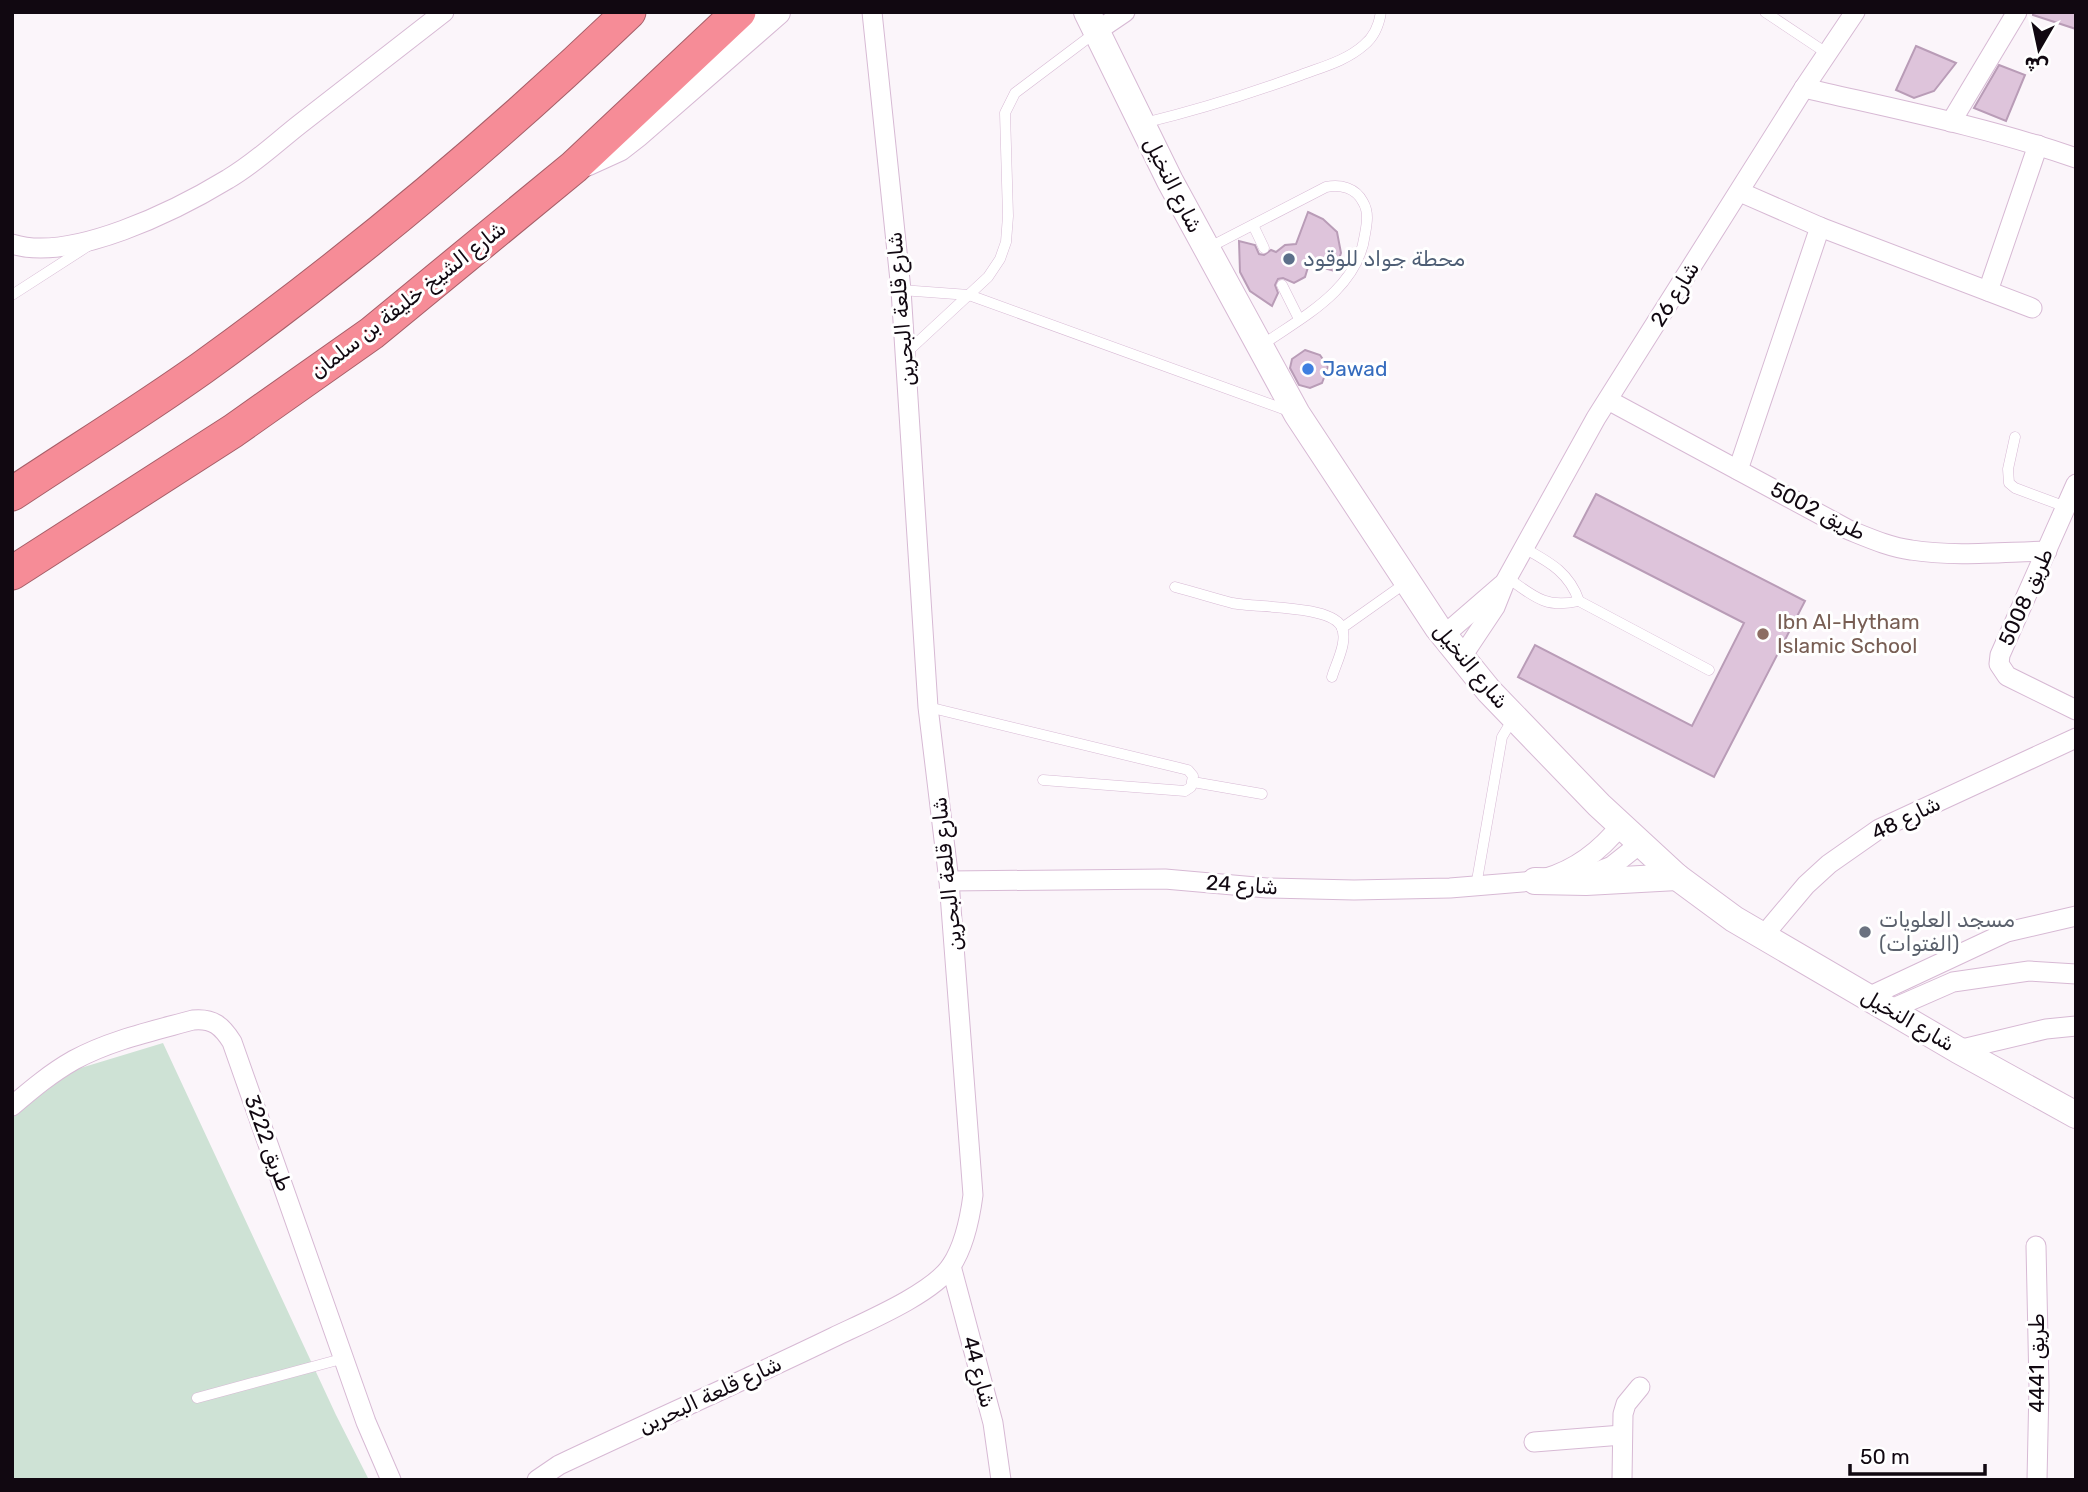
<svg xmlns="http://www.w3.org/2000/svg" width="2088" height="1492" font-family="Rubik,Cairo,sans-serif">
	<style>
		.green { fill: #cee2d5 }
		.building { fill: #dec4db; stroke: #b99cb7; stroke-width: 2 }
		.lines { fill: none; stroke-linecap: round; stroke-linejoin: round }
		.lane-casing { stroke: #d7b9d4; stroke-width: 11 }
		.street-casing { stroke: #d7b9d4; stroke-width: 21 }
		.secondary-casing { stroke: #d7b9d4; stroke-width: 28 }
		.highway-casing { stroke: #a65e68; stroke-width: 35 }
		.lane { stroke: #fff; stroke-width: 10 }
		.street { stroke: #fff; stroke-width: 19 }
		.secondary { stroke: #fff; stroke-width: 26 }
		.highway { stroke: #f68c97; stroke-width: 33 }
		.service-dot { fill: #5c6f8a; stroke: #fff; stroke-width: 2.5 }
		.shop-dot { fill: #3f7fe0; stroke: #fff; stroke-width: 2.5 }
		.education-dot { fill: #8d6e63; stroke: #fff; stroke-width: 2.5 }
		.worship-dot { fill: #6b7280; stroke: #fff; stroke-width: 2.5 }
		.labels { text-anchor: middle; stroke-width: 6; stroke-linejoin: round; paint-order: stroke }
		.street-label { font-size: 21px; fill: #110811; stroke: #fff }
		.service-label { font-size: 21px; fill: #4e5e75; stroke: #fff; text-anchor: start }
		.shop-label { font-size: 21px; fill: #366cbe; stroke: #fff; text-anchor: start }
		.education-label { font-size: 21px; fill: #785e54; stroke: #fff; text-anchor: start }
		.worship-label { font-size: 21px; fill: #5b616d; stroke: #fff; text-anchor: start }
	</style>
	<rect width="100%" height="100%" fill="#fbf5fa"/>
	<path class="green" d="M163 1043 336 1415 369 1480H12V1116L74 1070Z"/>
	<g class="building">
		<path d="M2033 12H2076V29L2033 15Z"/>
		<path d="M1916 46 1956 63 1934 91 1914 98 1896 90Z"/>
		<path d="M1999 65 2025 75 2006 121 1974 108Z"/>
		<path d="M1308 212 1323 219 1337 232 1341 253 1335 271 1309 264 1305 277 1294 283 1283 278 1278 279 1275 285 1278 293 1272 306 1250 291 1240 272 1239 241 1255 245 1259 254 1264 255 1271 250 1276 252 1285 245 1296 244Z"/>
		<path d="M1305 350 1320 355 1328 367 1322 383 1310 388 1299 385 1290 368 1292 359Z"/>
		<path d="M1596 494 1805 601 1714 777 1518 677 1535 645 1692 726 1744 623 1574 536Z"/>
	</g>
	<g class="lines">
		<defs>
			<g id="lane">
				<path d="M1765 12 1828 54"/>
				<path d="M1144 123C1198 110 1249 94 1301 75 1322 67 1346 61 1364 45 1374 37 1379 25 1381 12"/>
				<path d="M1253 225 1264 248"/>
				<path d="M1208 248 1326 187C1341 184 1356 188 1363 202 1369 212 1367 223 1365 234 1358 289 1304 316 1262 345"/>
				<path d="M1282 285 1299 319"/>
				<path d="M901 290 969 295 1289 411"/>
				<path d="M12 295 88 246"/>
				<path d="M906 353 988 277 1000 259 1006 242 1008 216 1005 113 1015 93 1096 32"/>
				<path d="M2015 437 2008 469 2009 483 2015 488 2066 507"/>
				<path d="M1524 548C1549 562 1569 572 1579 601"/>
				<path d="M1508 578C1533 596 1546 609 1579 601L1709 670"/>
				<path d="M1175 587C1194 592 1213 598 1232 603 1256 608 1329 605 1341 626 1349 640 1336 663 1332 677"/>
				<path d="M1342 628 1407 582"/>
				<path d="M928 707 1188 770 1193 776 1191 787 1185 791 1043 780"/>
				<path d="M1193 782 1262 794"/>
				<path d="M1476 886 1502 737 1508 727 1516 721"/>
				<path d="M197 1398 345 1358"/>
			</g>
			<g id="street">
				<path d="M1097 31 1125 12"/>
				<path d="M1804 88C1895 109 1987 127 2076 158"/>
				<path d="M1951 122 2017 12"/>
				<path d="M1740 192 1820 227 2032 308"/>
				<path d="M12 244C71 263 177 210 228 179 254 164 277 142 300 124 348 87 396 49 444 12"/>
				<path d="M1988 291 2038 145"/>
				<path d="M1608 400 1849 530C1869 538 1889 547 1911 550 1955 557 2002 552 2047 551"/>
				<path d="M1738 470 1820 227"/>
				<path d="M2076 484 2000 655 1999 664 2007 676 2076 710"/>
				<path d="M1443 636 1502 585"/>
				<path d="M1461 658 1495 607 1505 582 1596 418 1804 88 1855 12"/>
				<path d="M1586 876 1612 866 1641 843"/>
				<path d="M1546 878C1577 869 1601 850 1621 825"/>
				<path d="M949 881 1165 879 1267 888 1354 890 1450 888 1546 880"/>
				<path d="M1763 936 1806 885 1829 864 1879 829 2076 738"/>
				<path d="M1868 997 2007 932 2076 916"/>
				<path d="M1889 1010 1953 982 2029 971 2076 974"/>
				<path d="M1958 1050 2046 1029 2076 1026"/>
				<path d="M12 1106C32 1089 51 1073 74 1060 111 1040 153 1031 193 1020 213 1018 222 1026 232 1042L366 1422 391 1480"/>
				<path d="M2036 1246 2039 1386 2037 1480"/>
				<path d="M951 1266 993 1423 1001 1480"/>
				<path d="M1534 1442 1622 1435"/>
				<path d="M537 1480 559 1465C650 1422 743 1381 834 1337 865 1322 932 1294 951 1266 965 1245 970 1218 973 1195L949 881 928 707 901 290 872 12"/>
				<path d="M1622 1480 1623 1414 1626 1404 1640 1387"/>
			</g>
			<g id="secondary">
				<path d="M1087 12 1170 181 1297 414 1438 628 1489 691 1599 805 1677 877 1734 919 1958 1050 2076 1115"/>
				<path d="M586 163 619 148 637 134 777 12"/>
				<path d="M1535 881 1586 882 1677 877"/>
			</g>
			<g id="highway">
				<path d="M12 494C75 452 140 412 202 368 352 260 495 140 629 12"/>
				<path d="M12 573 233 431 372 333 574 167 739 12"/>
			</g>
		</defs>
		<use href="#lane" class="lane-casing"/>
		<use href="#street" class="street-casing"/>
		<use href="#secondary" class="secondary-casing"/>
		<use href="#highway" class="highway-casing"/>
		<use href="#lane" class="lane"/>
		<use href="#street" class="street"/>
		<use href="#secondary" class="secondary"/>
		<use href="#highway" class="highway"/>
	</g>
	<circle class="service-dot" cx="1289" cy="259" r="7"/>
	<circle class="shop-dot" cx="1308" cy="369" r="7"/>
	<circle class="education-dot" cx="1763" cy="634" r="7"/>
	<circle class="worship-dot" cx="1865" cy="932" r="7"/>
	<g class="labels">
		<g class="street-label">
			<text transform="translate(1173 185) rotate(63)" y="7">شارع النخيل</text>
			<text transform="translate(1675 294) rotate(-58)" y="7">شارع 26</text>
			<text transform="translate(408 300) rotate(-38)" y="7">شارع الشيخ خليفة بن سلمان</text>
			<text transform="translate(901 309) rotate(-95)" y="7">شارع قلعة البحرين</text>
			<text transform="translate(1818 511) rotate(27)" y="7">طريق 5002</text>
			<text transform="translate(2026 597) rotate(-66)" y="7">طريق 5008</text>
			<text transform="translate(1471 666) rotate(50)" y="7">شارع النخيل</text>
			<text transform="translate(1906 818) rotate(-26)" y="7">شارع 48</text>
			<text transform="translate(947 874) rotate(-96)" y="7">شارع قلعة البحرين</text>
			<text transform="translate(1242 885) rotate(4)" y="7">شارع 24</text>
			<text transform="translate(1908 1020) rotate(30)" y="7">شارع النخيل</text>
			<text transform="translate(268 1143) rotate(70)" y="7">طريق 3222</text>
			<text transform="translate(2037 1363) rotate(-90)" y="7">طريق 4441</text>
			<text transform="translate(979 1372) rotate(75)" y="7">شارع 44</text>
			<text transform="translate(710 1395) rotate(-25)" y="7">شارع قلعة البحرين</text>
		</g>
		<g class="service-label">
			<text x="1303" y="266">محطة جواد للوقود</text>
		</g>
		<g class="shop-label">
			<text x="1322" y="376">Jawad</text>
		</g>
		<g class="education-label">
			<text x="1777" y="629">Ibn Al-Hytham<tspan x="1777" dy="24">Islamic School</tspan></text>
		</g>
		<g class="worship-label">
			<text x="1879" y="927">مسجد العلويات<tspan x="1879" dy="24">(الفتوات)</tspan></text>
		</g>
	</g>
	<rect width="2088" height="1492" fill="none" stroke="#110811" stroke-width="28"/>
	<g transform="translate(2039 49) rotate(189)" stroke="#ffffff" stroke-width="5" paint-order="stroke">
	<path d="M0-5L12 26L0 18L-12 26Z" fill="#110811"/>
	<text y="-10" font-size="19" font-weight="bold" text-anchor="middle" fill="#110811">ش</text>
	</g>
	<path d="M1850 1464v10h135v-10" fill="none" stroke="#110811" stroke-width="3.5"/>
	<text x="1860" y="1464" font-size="21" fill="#110811" stroke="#ffffff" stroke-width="5" paint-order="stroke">50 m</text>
</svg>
